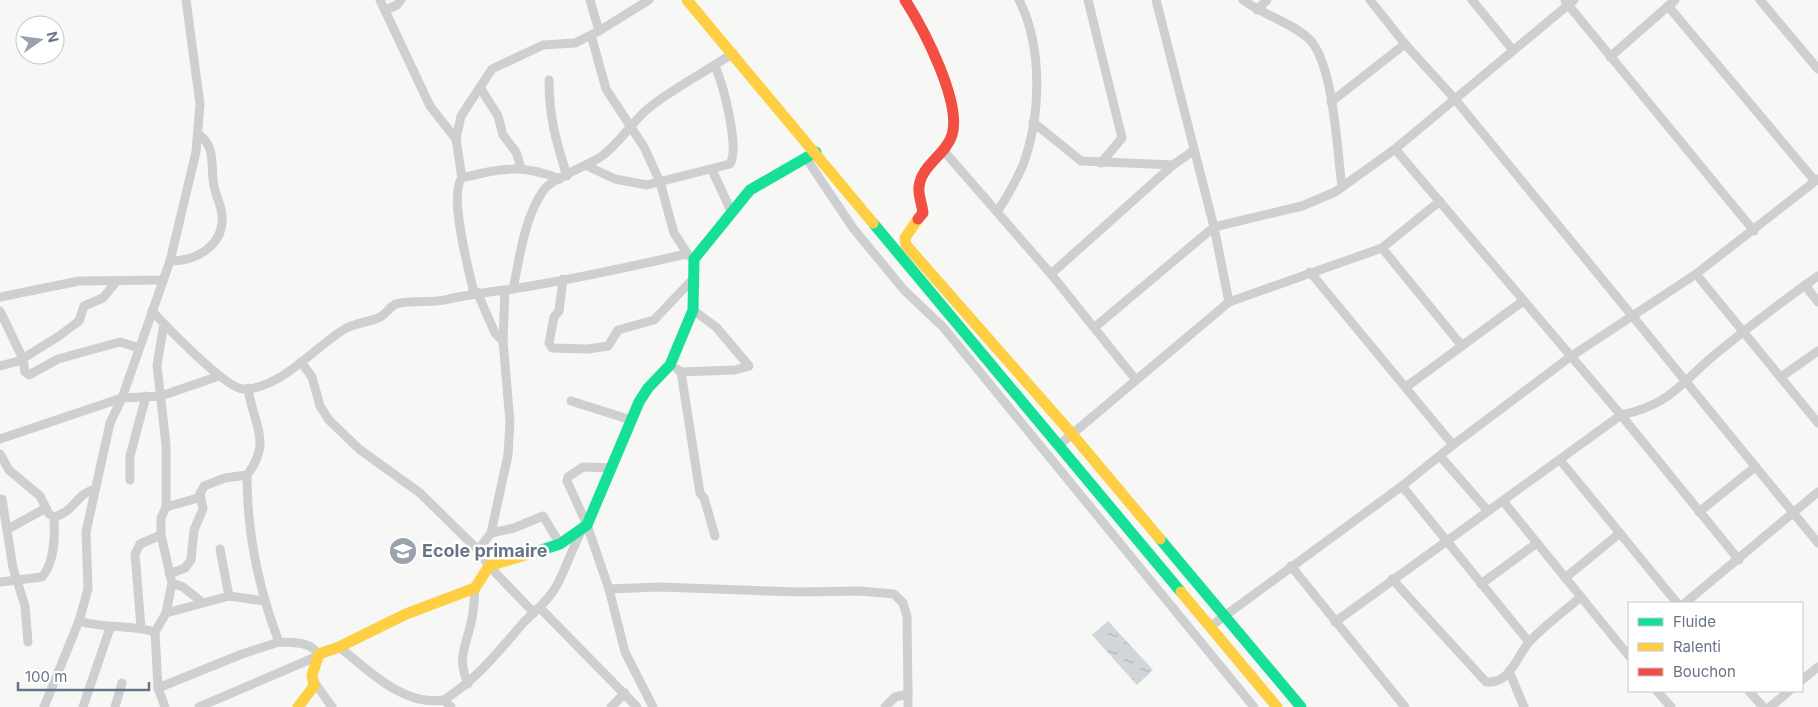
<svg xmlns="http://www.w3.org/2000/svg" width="1818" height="707" font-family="Inter,sans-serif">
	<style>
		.water { fill: url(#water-ripples) }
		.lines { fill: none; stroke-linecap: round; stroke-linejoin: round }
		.street { stroke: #cecfd1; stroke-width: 9 }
		.fast { stroke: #16e098; stroke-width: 11 }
		.slow { stroke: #ffcf43; stroke-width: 11 }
		.jam { stroke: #f24e42; stroke-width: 11 }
		.labels { text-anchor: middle; stroke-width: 5; stroke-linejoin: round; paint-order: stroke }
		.poi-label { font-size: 18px; font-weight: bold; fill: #677486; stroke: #fff; text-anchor: start }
	</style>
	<defs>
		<pattern id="water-ripples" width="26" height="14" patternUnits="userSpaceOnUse" patternTransform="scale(1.25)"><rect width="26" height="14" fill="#d0d6da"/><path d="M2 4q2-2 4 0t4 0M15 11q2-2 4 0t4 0" fill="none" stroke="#adb2b6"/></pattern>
	</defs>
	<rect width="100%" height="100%" fill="#f7f7f6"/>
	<path class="water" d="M1108 621 1153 670 1137 685 1092 635Z"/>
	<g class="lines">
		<g class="street">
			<path d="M380 0 430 106 456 139 462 178C448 194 469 271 474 293"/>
			<path d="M590 0 599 31"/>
			<path d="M1088 0 1122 138 1101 163"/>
			<path d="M1156 0 1214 227 1229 302"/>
			<path d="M1243 0C1263 15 1291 22 1309 39 1334 63 1337 152 1342 187"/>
			<path d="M1370 0 1405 44 1454 98 1818 543"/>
			<path d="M1472 0 1512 49"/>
			<path d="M1760 0 1818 69"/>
			<path d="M1565 1 1754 231"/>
			<path d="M1668 6 1815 181"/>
			<path d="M385 10 397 5 401 0"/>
			<path d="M1257 10 1267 0"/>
			<path d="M591 35 606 89 644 147 660 182 674 233 689 256"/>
			<path d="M1610 57 1675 0"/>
			<path d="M549 80C549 117 556 141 567 176"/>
			<path d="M481 89 498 116 503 135 516 152 521 168"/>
			<path d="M1331 102 1405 44"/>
			<path d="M1033 122 1081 161 1173 165"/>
			<path d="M456 139 461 116 492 69 543 45 575 43 599 31 649 0"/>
			<path d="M1395 149 1621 415 1739 560"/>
			<path d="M943 150 1051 274 1136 380"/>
			<path d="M806 158 853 228 904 290 943 327 1254 707"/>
			<path d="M587 166 615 179 647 185 730 164C740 147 723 84 715 66"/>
			<path d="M712 170 732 213"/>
			<path d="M462 178C499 168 523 164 560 179"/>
			<path d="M997 212C1007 197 1016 181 1023 165 1041 116 1043 47 1019 0"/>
			<path d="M1382 248 1462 346"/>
			<path d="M170 261C196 261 224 246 222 216 222 206 216 197 214 186 210 168 217 146 198 134"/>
			<path d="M1310 272 1453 445"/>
			<path d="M1051 274 1173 165 1193 151"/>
			<path d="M1696 274 1818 423"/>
			<path d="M563 279 559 311 554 317 549 343 552 348 588 349 608 346 618 330 654 320 692 280"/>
			<path d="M1805 285 1818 302"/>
			<path d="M513 289C520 256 524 219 543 191 553 177 586 167 602 156 621 142 632 121 650 107 675 87 706 72 733 53"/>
			<path d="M477 292 495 333 503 341"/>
			<path d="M0 297 79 281 163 280"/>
			<path d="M0 311 23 359 25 372 29 375 58 359 120 342 139 348"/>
			<path d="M152 311C166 326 225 388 243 389 279 390 314 348 343 330 354 323 366 323 378 318 386 315 389 307 396 304 413 299 432 304 449 299 470 294 490 292 512 289 571 280 629 267 686 254"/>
			<path d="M164 324 157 365 166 445V507"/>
			<path d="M1095 327 1214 227 1302 206 1335 192 1395 149 1574 0"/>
			<path d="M301 362 312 377 320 406 329 420 359 449 420 493 478 550 489 566 534 613"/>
			<path d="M0 366 19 361 59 336 79 321 84 306 103 298 116 282"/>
			<path d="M677 369 681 372 735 370 749 366 716 327 693 310"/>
			<path d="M681 372 700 493 704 498 715 536"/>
			<path d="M1781 377 1818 351"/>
			<path d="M1406 387 1523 301"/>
			<path d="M571 401 631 420"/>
			<path d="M0 439 122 398 161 396 219 376"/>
			<path d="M1059 445 1229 302 1382 248 1440 201"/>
			<path d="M0 454 9 470 40 496 49 514 54 517C55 536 55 562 42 577L0 582"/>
			<path d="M1440 456 1488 511"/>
			<path d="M1560 460 1677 603"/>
			<path d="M612 468 583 467 568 477 567 481 587 525 609 589 625 652 653 707"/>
			<path d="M247 475C247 531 259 590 279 642 292 643 312 641 318 655"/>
			<path d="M130 480V456L146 396"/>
			<path d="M1402 486 1529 642"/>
			<path d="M2 499 13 568 25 606 28 642"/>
			<path d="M1503 501 1629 656"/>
			<path d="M1699 512 1755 467"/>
			<path d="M54 517C74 512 76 494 95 489"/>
			<path d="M8 529 46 508"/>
			<path d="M491 533 514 528 543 516 560 544"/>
			<path d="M220 549 229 596"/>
			<path d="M478 550 491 533 508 455 510 422 503 341 505 290"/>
			<path d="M1291 566 1405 707"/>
			<path d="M169 574 185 568 191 560 194 530 203 509 200 493"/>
			<path d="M1565 578 1620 533"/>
			<path d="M1392 579 1486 682C1511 684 1517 655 1530 641 1545 625 1564 611 1581 597"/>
			<path d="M172 583 183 587 202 602"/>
			<path d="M1481 584 1537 543"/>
			<path d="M609 589 659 587 799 592 859 591 894 594 903 603 907 616 908 694 895 697 885 707"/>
			<path d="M1685 603 1818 492"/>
			<path d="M540 608 637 707"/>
			<path d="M166 613 229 596 264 601"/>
			<path d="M79 621C105 629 130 624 155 632"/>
			<path d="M1335 622 1621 415C1671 405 1681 382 1718 352 1750 326 1784 300 1818 276"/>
			<path d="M1211 626 1402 486 1453 445 1570 357 1696 274 1818 179"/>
			<path d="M141 627 135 554 140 544 161 535"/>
			<path d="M339 647C369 670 403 707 444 700L451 707"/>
			<path d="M1509 671 1524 707"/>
			<path d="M1802 680 1818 667"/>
			<path d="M315 683 332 707"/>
			<path d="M468 684C457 658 465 649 471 623 474 612 474 599 475 588"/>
			<path d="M158 688 242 654 279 642"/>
			<path d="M1657 691 1671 707"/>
			<path d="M1749 691 1763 707"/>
			<path d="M908 694V707"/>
			<path d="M444 700C479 677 497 653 524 622 536 610 549 600 557 585 566 568 572 549 581 532"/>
			<path d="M44 707 79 621 88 589 86 532 110 423 122 398 170 261 196 152 200 104 186 0"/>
			<path d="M83 707 110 628"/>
			<path d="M115 707 122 683"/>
			<path d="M165 707 158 688 155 632 166 613 172 583 161 535V518L166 507 198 498 204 486 225 478 247 475C273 441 253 425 248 388"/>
			<path d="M199 707 318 656"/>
			<path d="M611 707 625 693"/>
			<path d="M1770 707 1789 691"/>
		</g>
		<g class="fast">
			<path d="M873 223 1181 592"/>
			<path d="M1160 539 1301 707"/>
			<path d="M535 552 560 544 587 525 639 402 648 388 670 365 693 310 694 259 750 190 816 152"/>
		</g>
		<g class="slow">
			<path d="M687 0 873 223"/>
			<path d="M918 219 905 238 906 245 1072 434 1160 539"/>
			<path d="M1181 592 1277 707"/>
			<path d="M298 707 314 686 312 675 319 654 339 647 406 614 475 588 489 566 535 552"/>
		</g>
		<path class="jam" d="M905 0C923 28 962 102 952 135 946 155 921 165 919 187 918 195 922 204 923 213L918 219"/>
	</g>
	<defs>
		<symbol id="school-disc" viewBox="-11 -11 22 22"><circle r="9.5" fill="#99a2ad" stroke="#fff"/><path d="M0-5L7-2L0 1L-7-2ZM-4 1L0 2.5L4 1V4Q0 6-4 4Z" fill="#fff"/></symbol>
	</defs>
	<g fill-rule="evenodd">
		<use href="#school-disc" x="387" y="535" width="32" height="32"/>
	</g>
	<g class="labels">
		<g class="poi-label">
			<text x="422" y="557">Ecole primaire</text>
		</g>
	</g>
	<rect x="1628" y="602" width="175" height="90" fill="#ffffff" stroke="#c2c7cf"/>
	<rect x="1638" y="618" width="25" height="8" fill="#16e098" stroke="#c2c7cf"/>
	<text x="1673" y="627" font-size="15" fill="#677486">Fluide</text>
	<rect x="1638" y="643" width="25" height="8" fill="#ffcf43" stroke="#c2c7cf"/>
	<text x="1673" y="652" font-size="15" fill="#677486">Ralenti</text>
	<rect x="1638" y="668" width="25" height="8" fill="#f24e42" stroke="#c2c7cf"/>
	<text x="1673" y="677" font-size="15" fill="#677486">Bouchon</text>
	<g transform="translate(40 40) rotate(76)"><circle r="24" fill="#ffffff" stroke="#c2c7cf"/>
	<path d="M0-4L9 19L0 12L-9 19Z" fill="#99a2ad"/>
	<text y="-8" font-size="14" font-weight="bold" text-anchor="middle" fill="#677486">N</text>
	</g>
	<path d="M18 682v8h131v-8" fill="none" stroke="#677486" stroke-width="2.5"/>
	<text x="25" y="682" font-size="15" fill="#677486" stroke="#ffffff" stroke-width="4" paint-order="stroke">100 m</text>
</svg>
